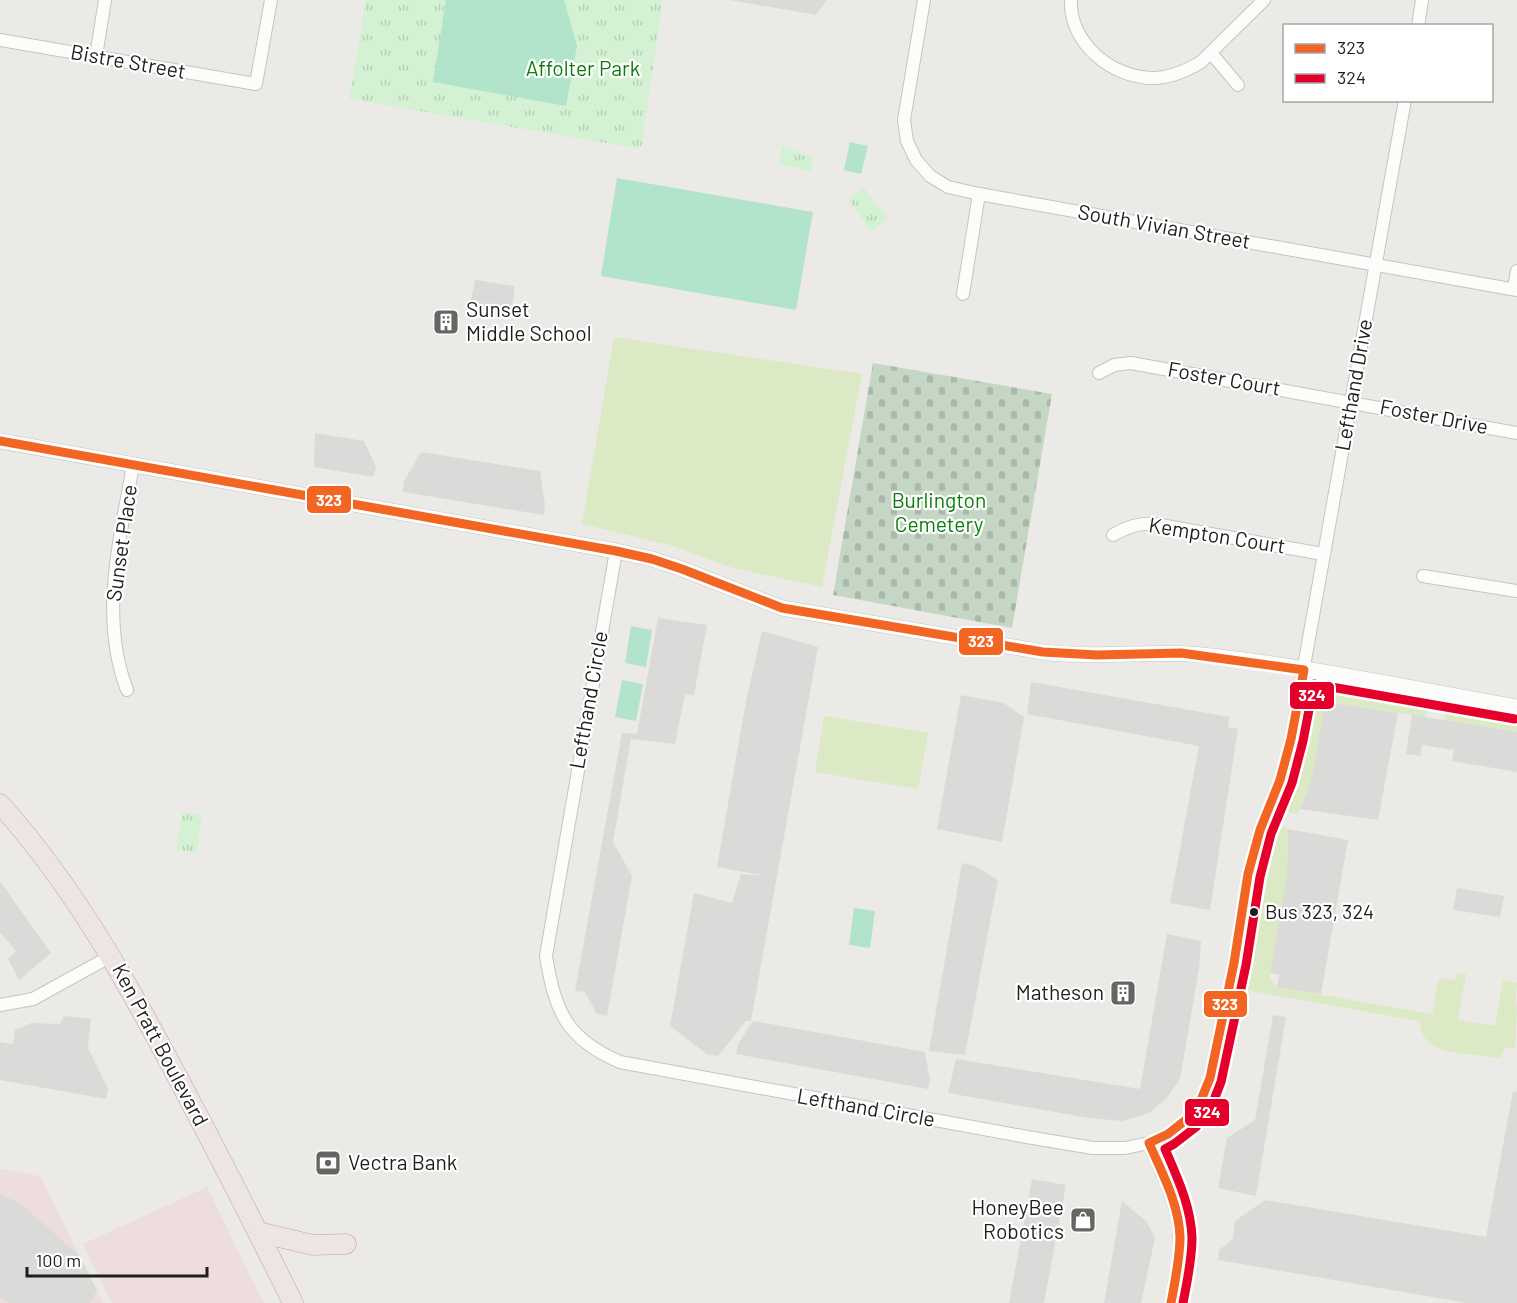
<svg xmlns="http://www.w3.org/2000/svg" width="1517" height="1303" font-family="Barlow,sans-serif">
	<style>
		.commercial { fill: #edd }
		.religious { fill: #dadad8 }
		.grass { fill: #dbe9c5 }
		.cemetery { fill: url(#cemetery-stones) }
		.park { fill: url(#park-tufts) }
		.pitch { fill: #b2e3cb }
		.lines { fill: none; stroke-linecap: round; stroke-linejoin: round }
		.minor-casing { stroke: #c5c4c3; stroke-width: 14 }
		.tertiary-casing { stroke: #c5c4c3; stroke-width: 16 }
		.trunk-casing { stroke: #c29eaa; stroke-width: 21 }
		.minor { stroke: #fcfcfb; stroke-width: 12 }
		.tertiary { stroke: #fcfcfb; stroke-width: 15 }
		.trunk { stroke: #ede5e2; stroke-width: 20 }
		.bus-1-casing { stroke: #fff; stroke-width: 14 }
		.bus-2-casing { stroke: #fff; stroke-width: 14 }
		.bus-1 { stroke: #f26522; stroke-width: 9 }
		.bus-2 { stroke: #e4002b; stroke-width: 9 }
		.bus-dot { fill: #1e1e1e; stroke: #fff; stroke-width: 2 }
		.labels { text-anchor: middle; stroke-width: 4.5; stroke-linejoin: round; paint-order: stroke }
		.bus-label { font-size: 20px; fill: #1e1e1e; stroke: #fff; text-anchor: start }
		.street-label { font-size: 21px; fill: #1e1e1e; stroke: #fff }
		.park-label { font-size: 21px; fill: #0c7d0d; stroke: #fff }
		.poi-label { font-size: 21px; fill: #1e1e1e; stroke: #fff; text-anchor: start }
		.line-badge { stroke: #fff; stroke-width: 2 }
		.badge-label { font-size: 16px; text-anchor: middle; font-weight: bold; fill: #fff }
	</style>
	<defs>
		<pattern id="cemetery-stones" width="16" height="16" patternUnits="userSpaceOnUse" patternTransform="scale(1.5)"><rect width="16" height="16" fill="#c5d7c4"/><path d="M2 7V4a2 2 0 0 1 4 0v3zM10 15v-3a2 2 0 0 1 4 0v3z" fill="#a9b8a8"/></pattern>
		<pattern id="park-tufts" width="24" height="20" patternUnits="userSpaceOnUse" patternTransform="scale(1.5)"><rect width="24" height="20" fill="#d4f2d3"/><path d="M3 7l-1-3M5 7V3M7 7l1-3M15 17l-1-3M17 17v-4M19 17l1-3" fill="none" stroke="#b6cfb5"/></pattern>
	</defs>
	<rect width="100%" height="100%" fill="#eceae7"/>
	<g class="commercial">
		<path d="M0 1169 40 1176 103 1303H0Z"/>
		<path d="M207 1187 264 1303H112L83 1244Z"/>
	</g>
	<g class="religious">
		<path d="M730 0H827L816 15Z"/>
		<path d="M475 280 515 286 511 312 470 305Z"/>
		<path d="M315 433 364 441 376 467 373 477 314 467Z"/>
		<path d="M421 452 540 471 545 504 544 515 403 492 404 481Z"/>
		<path d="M658 618 707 625 694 695 685 694 675 744 631 739 613 842 632 876 607 1016 597 1014 585 992 575 991 622 733 637 734Z"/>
		<path d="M762 631 818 647 751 1021H746L718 1056 708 1055 670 1026 694 893 732 903 741 874 766 876 717 867 746 701Z"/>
		<path d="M1031 682 1229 717 1228 727 1238 729 1210 910 1170 903 1199 746 1027 714Z"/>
		<path d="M961 695 1004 703 1024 717 1002 842 937 829Z"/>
		<path d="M1324 702 1398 713 1378 820 1300 809 1311 775Z"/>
		<path d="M1412 715 1517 732V772L1452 761 1454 750 1422 745 1420 756 1406 754Z"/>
		<path d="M1288 829 1348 840 1321 994 1277 987 1279 975 1270 973 1287 874Z"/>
		<path d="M962 863 975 866 998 880 965 1055 929 1051Z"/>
		<path d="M0 881 51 953 19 980 8 959 16 951 0 932Z"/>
		<path d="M1457 888 1504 896 1500 917 1453 910Z"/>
		<path d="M1167 934 1201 941 1199 969 1180 1079 1166 1099 1149 1113 1123 1121 1089 1118 948 1093 956 1059 1140 1089Z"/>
		<path d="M1273 1015 1286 1017 1256 1196 1218 1188 1227 1138 1255 1120Z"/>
		<path d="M64 1016 91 1019 88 1048 108 1089 106 1099 0 1080V1042L13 1044 15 1030 31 1023 60 1024Z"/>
		<path d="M753 1021 925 1052 930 1080 928 1089 736 1054 738 1044Z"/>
		<path d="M1513 1091 1517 1092V1303H1467L1218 1260 1219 1250 1233 1239 1235 1221 1265 1200 1486 1237Z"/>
		<path d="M1032 1179 1066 1185 1044 1303H1009Z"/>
		<path d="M0 1194 21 1204 79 1255 97 1290 90 1303H10L0 1298Z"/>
		<path d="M1122 1201 1147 1222 1155 1238 1141 1303H1104Z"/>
	</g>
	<g class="grass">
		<path d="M614 337 862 374 822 587 730 567 670 545 582 524Z"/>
		<path d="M1317 688 1427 705 1426 717 1325 702C1319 731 1314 793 1296 814L1280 810 1298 765 1311 698 1313 690Z"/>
		<path d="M1446 709 1517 723V732L1444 720Z"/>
		<path d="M824 716 928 733 918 789 815 772Z"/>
		<path d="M1275 823 1288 829 1287 874 1270 973V978L1277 987 1432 1014 1438 983 1442 978 1455 980 1457 973 1466 974 1458 1020 1495 1026 1503 980 1517 983 1515 1003 1517 1006 1515 1049 1505 1048 1501 1058C1486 1056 1442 1053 1432 1045 1423 1039 1421 1030 1419 1021L1239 989C1249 933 1255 875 1275 823Z"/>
	</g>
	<path class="cemetery" d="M873 363 1052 394 1012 628 833 595Z"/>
	<g class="park">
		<path d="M366 0H663L641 149 349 99Z"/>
		<path d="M782 146C794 148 802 155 814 158L811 172 778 164Z"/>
		<path d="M864 187 888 219 871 232 848 199Z"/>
		<path d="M182 812 202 815 197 853 176 850Z"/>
	</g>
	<g class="pitch">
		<path d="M446 0H564L577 46 566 106 433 82Z"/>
		<path d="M850 142 868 146 861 174 844 170Z"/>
		<path d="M617 178 813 212 796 310 601 276Z"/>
		<path d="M631 626 652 630 646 667 625 663Z"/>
		<path d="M622 680 643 684 636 721 615 717Z"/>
		<path d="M854 908 875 911 870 948 849 945Z"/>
	</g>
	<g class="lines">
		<defs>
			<g id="minor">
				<path d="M924 0 904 120 907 141 916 160 930 176 948 187 979 194 1517 290"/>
				<path d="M1071 0C1069 43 1112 78 1153 78 1170 78 1186 71 1201 62L1264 0"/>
				<path d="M1418 26 1422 0"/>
				<path d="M0 40 256 84 271 0"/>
				<path d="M1211 53 1238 85"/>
				<path d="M96 56 105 0"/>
				<path d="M1514 289 1517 271"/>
				<path d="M963 294 979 194"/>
				<path d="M1099 373 1114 365 1131 363 1517 433"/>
				<path d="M1113 535C1127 527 1138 523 1155 524L1323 554"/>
				<path d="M616 551 546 956C555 1011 566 1039 620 1062L1027 1137 1093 1148H1125L1149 1143 1168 1134 1187 1119 1201 1100 1210 1078 1234 963 1248 874 1260 830 1280 780 1291 739 1405 100"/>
				<path d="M1423 576 1517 591"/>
				<path d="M127 690C99 616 120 540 133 465"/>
				<path d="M0 1005 33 999 111 956"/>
				<path d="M1149 1143C1160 1170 1176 1199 1179 1228 1182 1253 1175 1278 1171 1303"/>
			</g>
			<path id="tertiary" d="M0 441 616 551 652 559 682 569 782 608 1043 652C1096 659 1149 650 1202 655 1308 666 1413 689 1517 707"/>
			<g id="trunk">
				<path d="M0 804C78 891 134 994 188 1097 224 1165 259 1234 293 1303"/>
				<path d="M258 1232 313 1245 346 1244"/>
			</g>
		</defs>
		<use href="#minor" class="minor-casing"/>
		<use href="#tertiary" class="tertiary-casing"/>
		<use href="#trunk" class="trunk-casing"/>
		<use href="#minor" class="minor"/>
		<use href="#tertiary" class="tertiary"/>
		<use href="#trunk" class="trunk"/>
		<defs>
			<path id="bus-1" d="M0 441 616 551 652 559 682 569 782 608 1043 652 1097 655 1181 653 1304 670 1291 739 1280 780 1260 830 1248 874 1234 963 1210 1078 1201 1100 1187 1119 1168 1134 1149 1143C1162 1173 1179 1204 1180 1237 1180 1259 1175 1281 1171 1303"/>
			<path id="bus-2" d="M1183 1303C1187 1282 1192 1260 1192 1238 1191 1206 1177 1177 1165 1149L1174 1144 1196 1127 1212 1105 1221 1082 1246 965 1260 877 1271 834 1292 783 1303 741 1314 684 1515 719"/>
		</defs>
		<use href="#bus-1" class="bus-1-casing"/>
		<use href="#bus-2" class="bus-2-casing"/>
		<use href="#bus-1" class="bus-1"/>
		<use href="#bus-2" class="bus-2"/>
	</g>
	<defs>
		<symbol id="building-square" viewBox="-11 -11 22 22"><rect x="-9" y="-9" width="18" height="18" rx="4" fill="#666564" stroke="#fff"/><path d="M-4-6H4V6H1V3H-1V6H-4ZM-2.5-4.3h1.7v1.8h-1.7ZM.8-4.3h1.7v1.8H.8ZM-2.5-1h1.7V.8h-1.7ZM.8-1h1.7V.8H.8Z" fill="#fff"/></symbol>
		<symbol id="bank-square" viewBox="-11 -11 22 22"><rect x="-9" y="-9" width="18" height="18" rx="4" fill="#666564" stroke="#fff"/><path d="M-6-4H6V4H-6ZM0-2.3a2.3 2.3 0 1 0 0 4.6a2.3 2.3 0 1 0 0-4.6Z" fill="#fff"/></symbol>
		<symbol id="shop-square" viewBox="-11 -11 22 22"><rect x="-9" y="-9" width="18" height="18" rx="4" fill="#666564" stroke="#fff"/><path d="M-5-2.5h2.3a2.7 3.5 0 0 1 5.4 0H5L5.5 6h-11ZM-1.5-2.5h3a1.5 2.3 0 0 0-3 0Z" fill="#fff"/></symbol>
	</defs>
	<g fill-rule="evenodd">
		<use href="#building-square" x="431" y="307" width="30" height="30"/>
		<use href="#building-square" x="1108" y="978" width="30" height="30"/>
		<use href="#bank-square" x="313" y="1148" width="30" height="30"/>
		<use href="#shop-square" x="1068" y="1205" width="30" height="30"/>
	</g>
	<circle class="bus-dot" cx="1254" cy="912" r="5"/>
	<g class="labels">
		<g class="bus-label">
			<text x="1265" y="919">Bus 323, 324</text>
		</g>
		<g class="street-label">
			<text transform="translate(128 62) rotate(10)" y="7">Bistre Street</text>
			<text transform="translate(1164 227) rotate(10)" y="7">South Vivian Street</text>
			<text transform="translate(1224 379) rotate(10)" y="7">Foster Court</text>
			<text transform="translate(1354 385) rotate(-80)" y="7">Lefthand Drive</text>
			<text transform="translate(1434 417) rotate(11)" y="7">Foster Drive</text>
			<text transform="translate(1217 536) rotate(9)" y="7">Kempton Court</text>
			<text transform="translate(122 543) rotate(-82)" y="7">Sunset Place</text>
			<text transform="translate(589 700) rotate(-80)" y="7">Lefthand Circle</text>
			<text transform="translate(160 1045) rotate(62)" y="7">Ken Pratt Boulevard</text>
			<text transform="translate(866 1108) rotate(10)" y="7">Lefthand Circle</text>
		</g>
		<g class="park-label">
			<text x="583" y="76">Affolter Park</text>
			<text x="939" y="508">Burlington<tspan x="939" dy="24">Cemetery</tspan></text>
		</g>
		<g class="poi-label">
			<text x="466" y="317">Sunset<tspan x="466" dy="24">Middle School</tspan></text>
			<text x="1104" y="1000" text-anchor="end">Matheson</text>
			<text x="348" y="1170">Vectra Bank</text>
			<text x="1064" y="1215" text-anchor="end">HoneyBee<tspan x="1064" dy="24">Robotics</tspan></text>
		</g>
	</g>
	<g class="line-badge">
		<rect x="306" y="485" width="46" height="29" rx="6" fill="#f26522"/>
		<rect x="958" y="627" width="46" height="29" rx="6" fill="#f26522"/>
		<rect x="1289" y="681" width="46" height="29" rx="6" fill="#e4002b"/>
		<rect x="1203" y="990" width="45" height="28" rx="6" fill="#f26522"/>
		<rect x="1184" y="1098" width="46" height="29" rx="6" fill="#e4002b"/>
	</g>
	<g class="badge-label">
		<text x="329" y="506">323</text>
		<text x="981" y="647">323</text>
		<text x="1312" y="701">324</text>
		<text x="1225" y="1010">323</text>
		<text x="1207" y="1118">324</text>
	</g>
	<rect x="1283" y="24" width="210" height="78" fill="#ffffff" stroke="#a5a5a5" stroke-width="1.5"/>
	<rect x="1295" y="44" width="30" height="9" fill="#f26522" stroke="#a5a5a5" stroke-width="1.5"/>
	<text x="1337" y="54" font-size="18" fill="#1e1e1e">323</text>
	<rect x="1295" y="74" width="30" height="9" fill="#e4002b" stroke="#a5a5a5" stroke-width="1.5"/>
	<text x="1337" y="84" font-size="18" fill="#1e1e1e">324</text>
	<path d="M27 1267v9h180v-9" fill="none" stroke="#1e1e1e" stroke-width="3"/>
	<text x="36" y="1267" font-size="18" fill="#1e1e1e" stroke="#ffffff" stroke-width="4.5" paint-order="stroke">100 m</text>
</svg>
